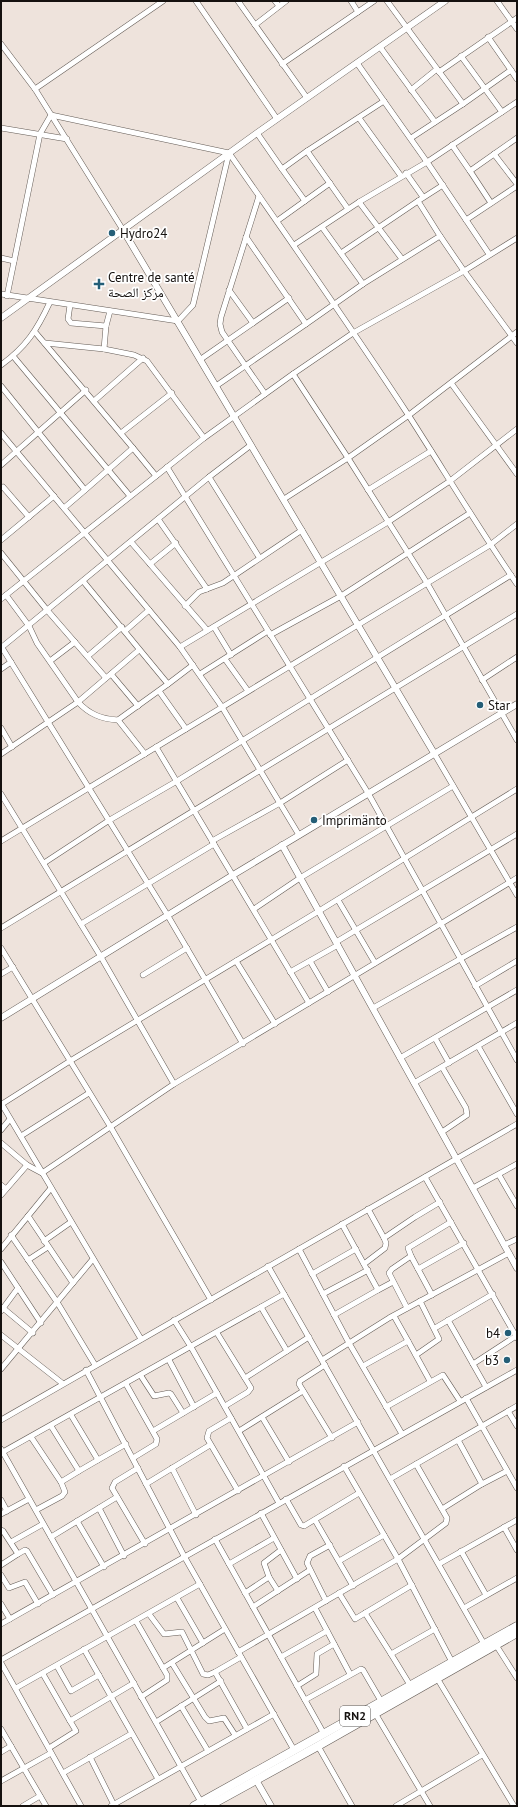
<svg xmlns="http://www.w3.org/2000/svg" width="518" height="1807" font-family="'PT Sans','Noto Naskh Arabic',sans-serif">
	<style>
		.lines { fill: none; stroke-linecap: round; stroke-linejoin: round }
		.minor-casing { stroke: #645c56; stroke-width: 6 }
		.tertiary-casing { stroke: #645c56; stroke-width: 7 }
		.trunk-casing { stroke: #645c56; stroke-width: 9 }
		.minor { stroke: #fff; stroke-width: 5 }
		.tertiary { stroke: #fff; stroke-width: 6 }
		.trunk { stroke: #fff; stroke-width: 8 }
		.poi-dot { fill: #245e77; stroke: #fff; stroke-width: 1.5 }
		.labels { text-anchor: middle; stroke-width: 3.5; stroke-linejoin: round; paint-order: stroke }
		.shield { fill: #fff; stroke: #5b5857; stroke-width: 1 }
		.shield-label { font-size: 12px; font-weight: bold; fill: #15110f }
		.poi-label { font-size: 13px; fill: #15110f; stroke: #fff; text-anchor: start }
	</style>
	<rect width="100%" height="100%" fill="#eee3dc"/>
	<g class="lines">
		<defs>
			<g id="minor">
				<path d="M196 1 277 119"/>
				<path d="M238 1 307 98"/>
				<path d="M275 1 279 6"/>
				<path d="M351 1 358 12"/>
				<path d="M387 1 463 104 411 138"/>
				<path d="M497 1 517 29"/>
				<path d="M255 25 286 1"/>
				<path d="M488 37 511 70"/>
				<path d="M1 44 35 89 123 230"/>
				<path d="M380 47 435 122"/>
				<path d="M461 56 502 112"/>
				<path d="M357 63 427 162 489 254"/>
				<path d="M282 64 374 1"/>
				<path d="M439 72 517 18"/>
				<path d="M35 89 163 1"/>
				<path d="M411 90 437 69"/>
				<path d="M463 104 511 70 517 79"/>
				<path d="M359 118 401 176"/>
				<path d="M1 128 67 139"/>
				<path d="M257 133 282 169"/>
				<path d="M452 145 470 171"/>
				<path d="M494 154 517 184"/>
				<path d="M406 173 423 197"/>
				<path d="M259 196 221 317 220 324 222 332 265 394"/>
				<path d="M305 201 282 169 307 151"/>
				<path d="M359 202 402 259"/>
				<path d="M491 203 470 171 517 138"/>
				<path d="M348 209 307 151 384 101"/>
				<path d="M466 220 517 186"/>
				<path d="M277 221 330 183"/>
				<path d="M322 227 363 284"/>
				<path d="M440 236 464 271 517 343"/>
				<path d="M294 245 359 202 427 162 517 102"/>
				<path d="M341 253 418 201"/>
				<path d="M1 258 14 261"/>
				<path d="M229 290 253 323"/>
				<path d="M1 294 178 321 193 305 229 153"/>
				<path d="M7 296 40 134 51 115 229 153C290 240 351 327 409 416 445 472 479 529 517 584"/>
				<path d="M70 305 68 319 71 323 106 326 110 311"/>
				<path d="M306 324 363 284 440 236 418 201 443 185"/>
				<path d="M35 332 133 448 85 490"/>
				<path d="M45 343 104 349 106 326"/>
				<path d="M104 349 134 355 147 361 204 438"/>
				<path d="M13 356 130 496"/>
				<path d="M201 359 289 298"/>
				<path d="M1 365C26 347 37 330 50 302"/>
				<path d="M293 374 348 458 427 583 517 740"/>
				<path d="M451 383 517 474"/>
				<path d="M1 386 85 490 64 508"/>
				<path d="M216 386 306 324 246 237"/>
				<path d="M94 401 143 358"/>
				<path d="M1 433 180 647 222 707 299 835"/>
				<path d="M121 433 172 393"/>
				<path d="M133 448 156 476"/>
				<path d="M1 465 86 390"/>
				<path d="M167 467 368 793 517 1060"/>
				<path d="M209 477 259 557"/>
				<path d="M3 487 29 517"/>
				<path d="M368 490 431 451"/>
				<path d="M284 499 348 458 409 415 517 332"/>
				<path d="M158 519 207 589"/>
				<path d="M1 540 54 496"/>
				<path d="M131 542 207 630"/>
				<path d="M1 553 47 610 106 678"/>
				<path d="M150 564 176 543"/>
				<path d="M83 581 168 684 118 720 145 754"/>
				<path d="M6 595 29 626 37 643 78 702C89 714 101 719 118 720"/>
				<path d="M1 599 204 438 293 374 353 333 464 271 517 238"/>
				<path d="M185 606 199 592 223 583 302 530"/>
				<path d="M214 627 231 655"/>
				<path d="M125 631 149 610"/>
				<path d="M270 635 341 596 470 513"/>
				<path d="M1 646 168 916 243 1044"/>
				<path d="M2 647 209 477 251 445"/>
				<path d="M180 647 388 522 450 481 517 429"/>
				<path d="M88 656 122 627"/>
				<path d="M225 659 248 691"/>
				<path d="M50 661 75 642"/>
				<path d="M1 669 11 662"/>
				<path d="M111 674 138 706"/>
				<path d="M200 674 268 631"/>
				<path d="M482 680 517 657"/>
				<path d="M168 684 193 665"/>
				<path d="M159 691 186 729"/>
				<path d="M1 728 12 747"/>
				<path d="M156 747 309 1003"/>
				<path d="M434 753 517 895"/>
				<path d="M1 754 78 702 139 650"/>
				<path d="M1 794 101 957 174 1084"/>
				<path d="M1 841 490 545 517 524"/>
				<path d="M212 841 280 803 348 760"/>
				<path d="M44 863 108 821 177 781 511 575"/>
				<path d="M338 900 375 963"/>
				<path d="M254 909 300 878 453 786"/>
				<path d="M81 924 214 844"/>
				<path d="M1 928 517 614"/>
				<path d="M336 942 517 834"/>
				<path d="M1 948 110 1126 211 1300"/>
				<path d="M236 961 275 1024"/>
				<path d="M310 961 328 992"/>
				<path d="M290 972 338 945"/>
				<path d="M1 974 13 967"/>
				<path d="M143 975 187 948"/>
				<path d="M475 986 517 961"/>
				<path d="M373 1008 517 927"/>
				<path d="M435 1038 449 1063"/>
				<path d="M478 1046 517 1114"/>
				<path d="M400 1058 517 990"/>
				<path d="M414 1083 517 1023"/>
				<path d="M1 1103 141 1339"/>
				<path d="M2 1104 70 1061 319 911 517 789"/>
				<path d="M1 1130 10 1119"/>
				<path d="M442 1132 467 1115 466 1108 442 1067"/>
				<path d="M21 1136 89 1093"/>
				<path d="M1 1143 27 1165 42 1173 174 1084 517 878"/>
				<path d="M499 1175 517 1206"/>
				<path d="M425 1177 517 1338"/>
				<path d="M1 1185 6 1189"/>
				<path d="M473 1188 517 1164"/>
				<path d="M1 1195 27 1165"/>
				<path d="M368 1209 384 1238 415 1217 440 1202"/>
				<path d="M28 1216 73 1283"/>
				<path d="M11 1235 57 1302 95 1365"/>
				<path d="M44 1241 71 1222"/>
				<path d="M504 1245 517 1239"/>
				<path d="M1 1249 51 1188"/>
				<path d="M299 1249 349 1343 402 1434"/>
				<path d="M28 1260 48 1247"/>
				<path d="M1 1262 41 1323"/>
				<path d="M364 1264 385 1248 386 1243 384 1238"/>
				<path d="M268 1266 484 1644"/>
				<path d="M418 1269 464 1243"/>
				<path d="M312 1274 356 1249"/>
				<path d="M378 1290 393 1282"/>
				<path d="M323 1294 368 1270"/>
				<path d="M432 1295 411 1256 408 1248 451 1222"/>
				<path d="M261 1307 287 1351"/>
				<path d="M3 1308 33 1333"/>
				<path d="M407 1308 389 1273 392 1269 411 1256"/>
				<path d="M1 1311 18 1288"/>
				<path d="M334 1315 378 1290 342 1224"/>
				<path d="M174 1320 191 1347 279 1503"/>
				<path d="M448 1320 486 1387"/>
				<path d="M435 1328 493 1294"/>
				<path d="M217 1333 251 1388 248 1392 225 1406"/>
				<path d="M1 1335 62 1383"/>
				<path d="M408 1341 430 1381"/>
				<path d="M416 1355 439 1339 420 1301"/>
				<path d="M169 1360 194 1407"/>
				<path d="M322 1360 389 1318 509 1253"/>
				<path d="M473 1364 516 1336"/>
				<path d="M325 1365 300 1381 299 1384 332 1438"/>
				<path d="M363 1366 408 1341 394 1316"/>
				<path d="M1 1369 93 1259"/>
				<path d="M86 1370 184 1556 294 1750"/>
				<path d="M141 1376 154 1396 169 1393 171 1394 183 1413"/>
				<path d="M245 1378 309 1337"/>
				<path d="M126 1384 157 1439 156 1444 133 1458"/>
				<path d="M466 1398 517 1488"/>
				<path d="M386 1407 443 1375 460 1401"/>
				<path d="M508 1411 517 1426"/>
				<path d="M71 1415 98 1460 126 1444"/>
				<path d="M262 1417 289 1462"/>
				<path d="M231 1418 209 1431 207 1438 238 1491"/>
				<path d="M1 1420 517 1124"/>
				<path d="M51 1426 79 1471 98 1460"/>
				<path d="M153 1431 217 1393"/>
				<path d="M239 1431 303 1391"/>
				<path d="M31 1437 61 1482 65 1492 62 1496 36 1510"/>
				<path d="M458 1440 482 1484 507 1471"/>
				<path d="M1 1449 201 1802"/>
				<path d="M1 1453 284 1294"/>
				<path d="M344 1466 398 1559 452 1662"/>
				<path d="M138 1468 115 1482 112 1488 145 1544"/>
				<path d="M172 1468 196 1515"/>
				<path d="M390 1479 517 1406"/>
				<path d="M61 1482 79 1471"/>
				<path d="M146 1484 210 1445"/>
				<path d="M286 1499 301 1525 304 1526 359 1493"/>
				<path d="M1 1500 7 1511"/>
				<path d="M99 1508 124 1556"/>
				<path d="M442 1509 482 1484"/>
				<path d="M261 1513 297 1579"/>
				<path d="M1 1514 29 1499"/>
				<path d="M315 1520 353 1586"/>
				<path d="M77 1521 104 1567"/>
				<path d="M504 1527 517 1550"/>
				<path d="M1 1530 3 1531 18 1554 25 1550 27 1551 53 1595"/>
				<path d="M51 1537 117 1497"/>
				<path d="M215 1539 324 1734"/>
				<path d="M11 1542 43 1524"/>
				<path d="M461 1551 486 1595"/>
				<path d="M339 1561 384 1535"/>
				<path d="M229 1564 274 1538"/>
				<path d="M439 1564 517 1520"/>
				<path d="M1 1565 18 1554"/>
				<path d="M1 1575 9 1588 25 1582 38 1604"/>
				<path d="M278 1591 269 1577 264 1563 281 1550"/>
				<path d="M245 1593 269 1577"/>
				<path d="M339 1593 355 1619 412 1585"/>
				<path d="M177 1598 203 1643"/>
				<path d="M326 1601 307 1563 310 1556 330 1545"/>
				<path d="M1 1604 10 1619"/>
				<path d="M253 1607 310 1570"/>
				<path d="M315 1608 350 1674"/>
				<path d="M464 1608 517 1578"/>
				<path d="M365 1613 391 1654"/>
				<path d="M149 1614 164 1634 182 1632 203 1674 208 1675 215 1672"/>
				<path d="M136 1621 163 1668 225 1629"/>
				<path d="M1 1624 358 1422"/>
				<path d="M496 1645 517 1678"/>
				<path d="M84 1649 158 1779"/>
				<path d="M238 1652 398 1559 446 1523 447 1518 416 1464"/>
				<path d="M241 1657 215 1672 247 1729"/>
				<path d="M281 1657 327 1631"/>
				<path d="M1 1660 517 1370"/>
				<path d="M1 1663 81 1806"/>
				<path d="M172 1663 205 1717 209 1721 224 1718 235 1735"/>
				<path d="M57 1666 71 1691 99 1675"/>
				<path d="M43 1674 70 1721"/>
				<path d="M437 1678 514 1806"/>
				<path d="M410 1685 391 1654 435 1629"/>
				<path d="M297 1686 316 1674 317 1654 334 1644"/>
				<path d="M16 1688 200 1584"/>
				<path d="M141 1697 167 1680V1675L163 1668"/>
				<path d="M305 1700 361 1669 363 1670 381 1701"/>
				<path d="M181 1706 208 1751"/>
				<path d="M375 1713 430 1806"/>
				<path d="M156 1722 221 1681"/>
				<path d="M1 1729 46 1806"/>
				<path d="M318 1746 352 1806"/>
				<path d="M49 1748 76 1731 70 1721 134 1683"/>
				<path d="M1 1752 11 1746"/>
				<path d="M90 1757 114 1805"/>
				<path d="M63 1773 131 1734"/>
				<path d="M1 1781 51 1753"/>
				<path d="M23 1806 40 1796"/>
				<path d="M111 1806 274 1714"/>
				<path d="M396 1806 482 1755"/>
			</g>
			<g id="tertiary">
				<path d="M123 230 434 753"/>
				<path d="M1 318 257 133 445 1"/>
				<path d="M282 845 517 1268"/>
				<path d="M1 1018 233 875 517 704"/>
				<path d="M256 1780 271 1806"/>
			</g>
			<g id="trunk">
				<path d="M194 1806 517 1626"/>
				<path d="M209 1806 318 1746 517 1633"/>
			</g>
		</defs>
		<use href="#minor" class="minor-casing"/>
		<use href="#tertiary" class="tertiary-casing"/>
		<use href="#trunk" class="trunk-casing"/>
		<use href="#minor" class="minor"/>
		<use href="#tertiary" class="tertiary"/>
		<use href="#trunk" class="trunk"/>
	</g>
	<g class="poi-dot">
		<circle cx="112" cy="233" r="4"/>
		<path d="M97 278h4v4h4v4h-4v4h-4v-4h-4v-4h4z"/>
		<circle cx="480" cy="705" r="4"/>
		<circle cx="314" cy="820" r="4"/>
		<circle cx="508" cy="1333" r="4"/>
		<circle cx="507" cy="1360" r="4"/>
	</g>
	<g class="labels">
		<rect class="shield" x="340" y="1706" width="30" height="20" rx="3"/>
		<g class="shield-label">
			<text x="355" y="1720">RN2</text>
		</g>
		<g class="poi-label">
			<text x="120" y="238">Hydro24</text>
			<text x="108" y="282">Centre de santé<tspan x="108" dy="15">مركز الصحة</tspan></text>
			<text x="488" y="710">Star</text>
			<text x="322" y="825">Imprimänto</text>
			<text x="500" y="1338" text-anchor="end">b4</text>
			<text x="499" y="1365" text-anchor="end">b3</text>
		</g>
	</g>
	<rect width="518" height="1807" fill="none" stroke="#15110f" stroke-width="4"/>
</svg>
